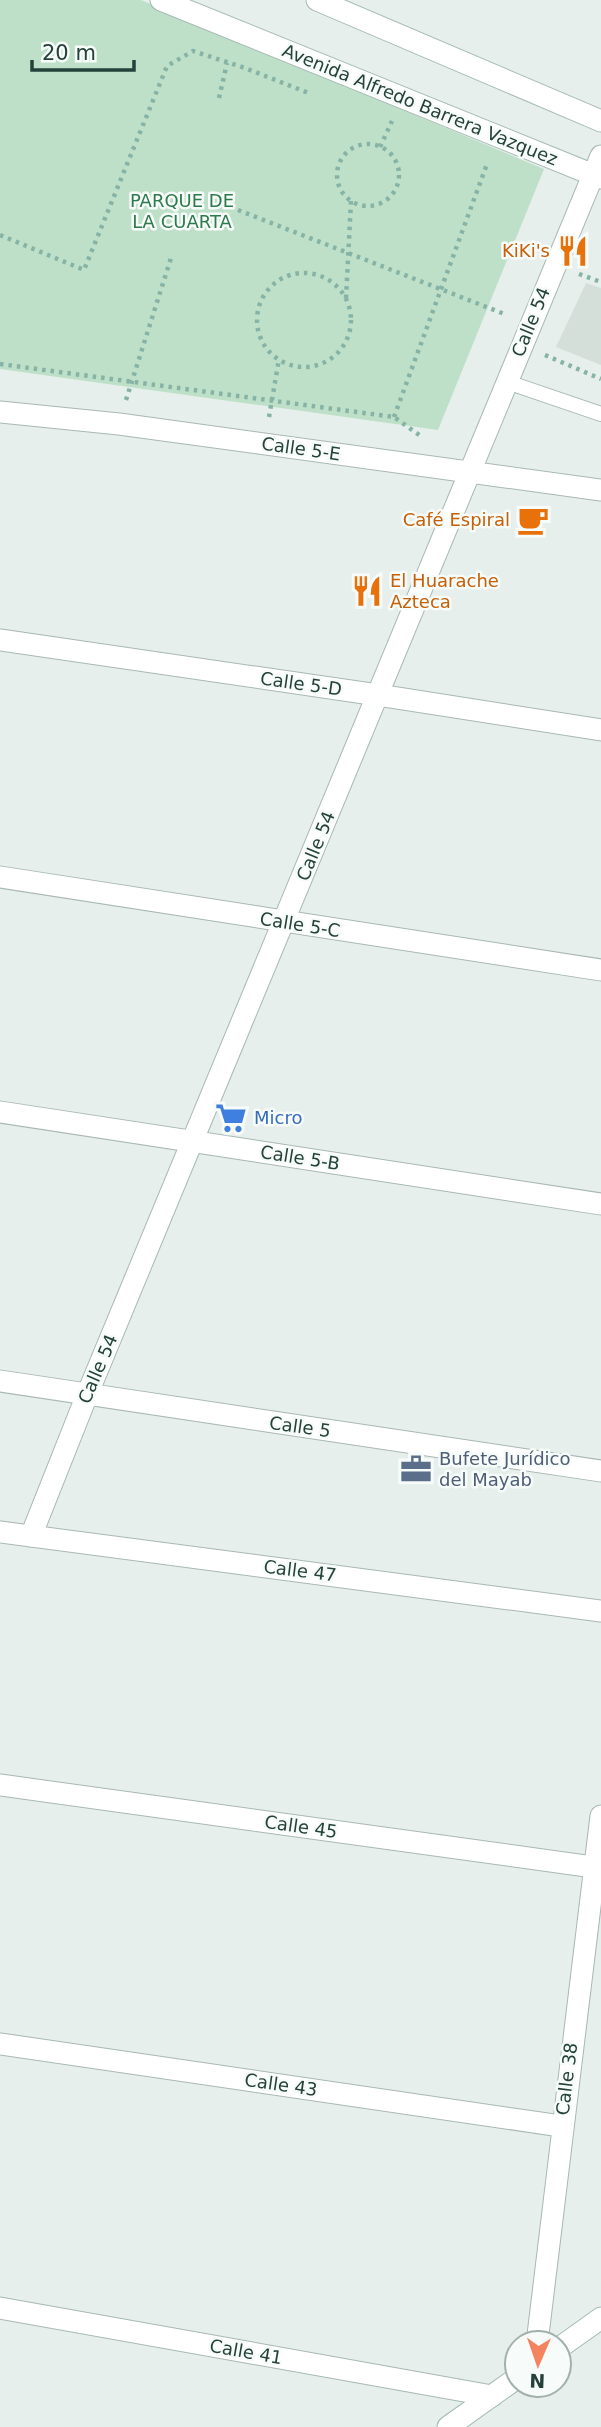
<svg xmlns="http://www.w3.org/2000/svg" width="601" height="2427" font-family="'DejaVu Sans',sans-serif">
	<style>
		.built { fill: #d4dfda }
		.green { fill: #bfe0c8 }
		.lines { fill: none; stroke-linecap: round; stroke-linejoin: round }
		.lane-casing { stroke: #a8b8b2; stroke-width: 16 }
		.street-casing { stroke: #a8b8b2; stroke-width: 23 }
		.secondary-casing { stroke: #a4bbb3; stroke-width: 23 }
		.path { stroke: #86b3a5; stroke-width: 4.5; stroke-dasharray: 3.5 5; stroke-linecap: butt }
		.lane { stroke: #fff; stroke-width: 14 }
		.street { stroke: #fff; stroke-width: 21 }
		.secondary { stroke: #fff; stroke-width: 21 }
		.labels { text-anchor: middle; stroke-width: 5; stroke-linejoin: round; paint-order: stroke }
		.street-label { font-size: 18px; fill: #24423a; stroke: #f7fbf9 }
		.park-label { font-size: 18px; fill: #2d7a4b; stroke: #f7fbf9 }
		.food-label { font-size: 18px; fill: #c56008; stroke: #f7fbf9; text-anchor: end }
		.shop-label { font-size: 18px; fill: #366cbe; stroke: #f7fbf9; text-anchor: start }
		.service-label { font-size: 18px; fill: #4e5e75; stroke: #f7fbf9; text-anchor: start }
	</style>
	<rect width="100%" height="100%" fill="#e6efeb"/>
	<path class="built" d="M586 283 601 288V365L556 347Z"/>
	<path class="green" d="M0 0H141L544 169 438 430 0 369Z"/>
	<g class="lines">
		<defs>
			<path id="lane" d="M507 382 601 414"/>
			<g id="street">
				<path d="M0 412 119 424 601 490"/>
				<path d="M0 640 378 695 601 730"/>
				<path d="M0 877 601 970"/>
				<path d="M0 1112 601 1204"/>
				<path d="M0 1381 601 1471"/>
				<path d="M0 1532 601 1611"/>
				<path d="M31 1536 87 1395 601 156"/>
				<path d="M0 1785 601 1868"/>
				<path d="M0 2044 561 2126"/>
				<path d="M0 2308 492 2396"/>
				<path d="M537 2343 601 1816"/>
			</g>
			<g id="secondary">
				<path d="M161 0 601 178"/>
				<path d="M317 0 601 121"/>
				<path d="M559 2348 601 2318"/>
				<path d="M448 2427 517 2378"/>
			</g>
		</defs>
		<use href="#lane" class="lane-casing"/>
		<use href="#street" class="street-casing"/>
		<use href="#secondary" class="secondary-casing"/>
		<g class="path">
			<path d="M219 98 227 63"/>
			<circle cx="368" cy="175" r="31"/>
			<path d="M380 147 392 121"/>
			<path d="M238 210 507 315"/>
			<path d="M0 235 84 270 167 66 193 51 245 68 311 94"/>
			<circle cx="304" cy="320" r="47"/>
			<path d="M579 274 601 282"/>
			<path d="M346 298 351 201"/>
			<path d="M545 355 601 379"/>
			<path d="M0 364 394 417 422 437"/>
			<path d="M126 400 171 258"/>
			<path d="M269 417 279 359"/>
			<path d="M394 417 487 164 485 163"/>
		</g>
		<use href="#lane" class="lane"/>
		<use href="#street" class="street"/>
		<use href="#secondary" class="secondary"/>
	</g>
	<defs>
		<symbol id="restaurant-bare" viewBox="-9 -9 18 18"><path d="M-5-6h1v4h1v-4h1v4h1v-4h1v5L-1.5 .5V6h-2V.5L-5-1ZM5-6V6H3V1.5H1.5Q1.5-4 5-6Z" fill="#e8710a" stroke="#f7fbf9" stroke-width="2.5" paint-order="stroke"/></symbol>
		<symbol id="cafe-bare" viewBox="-9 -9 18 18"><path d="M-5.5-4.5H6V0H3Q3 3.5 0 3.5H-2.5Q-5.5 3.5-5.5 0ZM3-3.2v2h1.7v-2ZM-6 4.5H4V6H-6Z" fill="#e8710a" stroke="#f7fbf9" stroke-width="2.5" paint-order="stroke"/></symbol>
		<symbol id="supermarket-bare" viewBox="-9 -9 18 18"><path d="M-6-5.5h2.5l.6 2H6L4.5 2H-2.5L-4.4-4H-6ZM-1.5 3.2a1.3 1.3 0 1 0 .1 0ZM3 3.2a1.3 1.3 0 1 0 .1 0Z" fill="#3f7fe0" stroke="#f7fbf9" stroke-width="2.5" paint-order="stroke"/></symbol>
		<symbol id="office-bare" viewBox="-9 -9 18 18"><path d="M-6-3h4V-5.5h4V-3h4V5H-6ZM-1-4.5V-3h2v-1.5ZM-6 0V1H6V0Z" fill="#5c6f8a" stroke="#f7fbf9" stroke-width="2.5" paint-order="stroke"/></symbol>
	</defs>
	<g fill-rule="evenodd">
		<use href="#restaurant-bare" x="551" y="229" width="44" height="44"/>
		<use href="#cafe-bare" x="511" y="498" width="44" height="44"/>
		<use href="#restaurant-bare" x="345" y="569" width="44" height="44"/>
		<use href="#supermarket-bare" x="209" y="1096" width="44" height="44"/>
		<use href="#office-bare" x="394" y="1447" width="44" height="44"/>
	</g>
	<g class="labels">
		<g class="street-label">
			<text transform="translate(420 105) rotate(22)" y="6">Avenida Alfredo Barrera Vazquez</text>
			<text transform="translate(531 322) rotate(-68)" y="6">Calle 54</text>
			<text transform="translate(301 449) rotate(8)" y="6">Calle 5-E</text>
			<text transform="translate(301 684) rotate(8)" y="6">Calle 5-D</text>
			<text transform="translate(316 846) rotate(-68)" y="6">Calle 54</text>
			<text transform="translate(300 925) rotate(9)" y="6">Calle 5-C</text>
			<text transform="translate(300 1158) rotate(9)" y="6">Calle 5-B</text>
			<text transform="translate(98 1369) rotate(-67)" y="6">Calle 54</text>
			<text transform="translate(300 1427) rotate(8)" y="6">Calle 5</text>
			<text transform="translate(300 1571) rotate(7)" y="6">Calle 47</text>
			<text transform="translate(301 1827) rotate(8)" y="6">Calle 45</text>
			<text transform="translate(567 2079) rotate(-83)" y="6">Calle 38</text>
			<text transform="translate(281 2085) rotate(8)" y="6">Calle 43</text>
			<text transform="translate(246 2352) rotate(10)" y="6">Calle 41</text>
		</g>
		<g class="park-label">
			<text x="182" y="207">PARQUE DE<tspan x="182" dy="21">LA CUARTA</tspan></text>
		</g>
		<g class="food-label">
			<text x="550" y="257">KiKi's</text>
			<text x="510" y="526">Café Espiral</text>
			<text x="390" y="587" text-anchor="start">El Huarache<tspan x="390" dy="21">Azteca</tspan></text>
		</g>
		<g class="shop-label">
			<text x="254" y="1124">Micro</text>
		</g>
		<g class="service-label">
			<text x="439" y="1465">Bufete Jurídico<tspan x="439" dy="21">del Mayab</tspan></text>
		</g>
	</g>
	<g transform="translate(538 2364) rotate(182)"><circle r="33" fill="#f7fbf9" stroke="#a3b1ad" stroke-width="2"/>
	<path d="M0-5L12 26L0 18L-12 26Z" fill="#f4845f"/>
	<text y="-10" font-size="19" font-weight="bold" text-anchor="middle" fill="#24423a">N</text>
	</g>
	<path d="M32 60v10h102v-10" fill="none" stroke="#24423a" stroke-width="3.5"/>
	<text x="42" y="60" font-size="21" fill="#24423a" stroke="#f7fbf9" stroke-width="5" paint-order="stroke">20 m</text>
</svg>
